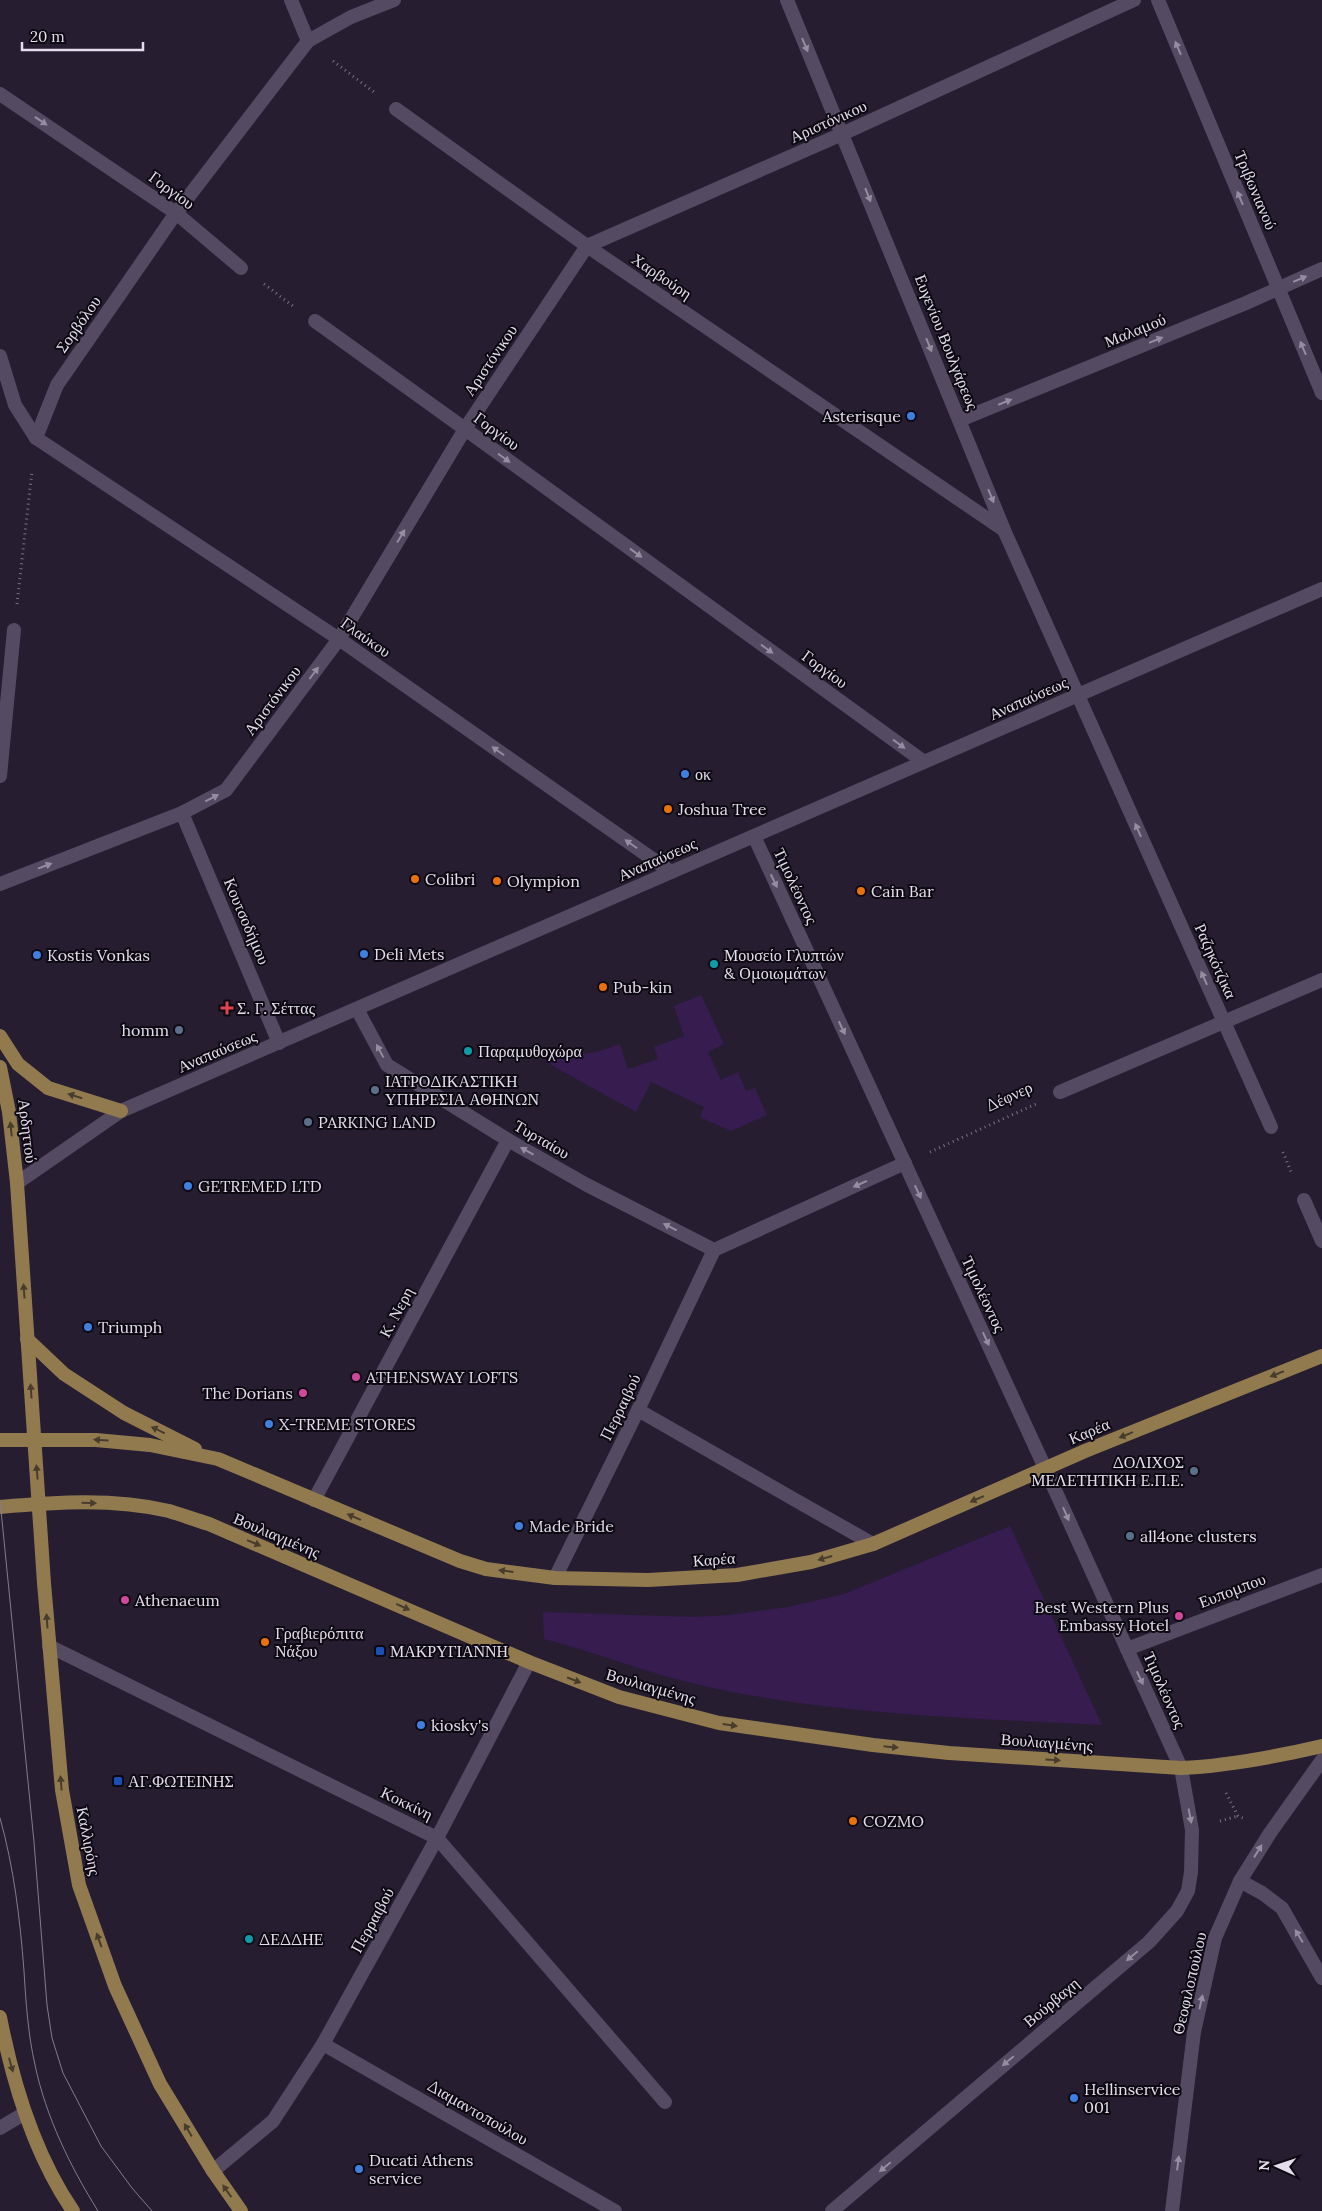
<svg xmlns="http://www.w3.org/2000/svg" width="1322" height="2211" font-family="Lora,serif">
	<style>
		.green { fill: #371c50 }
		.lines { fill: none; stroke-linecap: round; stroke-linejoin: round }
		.path { stroke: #7a7384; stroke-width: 3; stroke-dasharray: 1 4; stroke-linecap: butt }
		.pedestrian { stroke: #544a61; stroke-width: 14 }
		.minor { stroke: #544a61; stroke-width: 14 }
		.tertiary { stroke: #544a61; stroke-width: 14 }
		.primary { stroke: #917b4e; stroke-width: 14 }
		.tram { stroke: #847c8d; stroke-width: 1 }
		.oneway { fill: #958da0 }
		.oneway2 { fill: #483c2d }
		.shop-dot { fill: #3f7fe0; stroke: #0d0912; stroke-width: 2 }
		.food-dot { fill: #e8710a; stroke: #0d0912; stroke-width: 2 }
		.culture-dot { fill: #0f9aa8; stroke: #0d0912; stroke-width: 2 }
		.health-dot { fill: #e0444e; stroke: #0d0912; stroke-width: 2 }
		.service-dot { fill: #5c6f8a; stroke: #0d0912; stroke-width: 2 }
		.hotel-dot { fill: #d1479c; stroke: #0d0912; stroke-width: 2 }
		.transit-dot { fill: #1a4fb4; stroke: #0d0912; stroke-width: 2 }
		.labels { text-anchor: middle; stroke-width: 4; stroke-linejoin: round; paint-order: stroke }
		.street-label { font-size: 16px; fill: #e4deec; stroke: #0d0912 }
		.poi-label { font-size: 16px; fill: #e4deec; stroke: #0d0912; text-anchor: start }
	</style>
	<rect width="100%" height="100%" fill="#261d31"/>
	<g class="green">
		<path d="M701 995 724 1044 708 1052 721 1080 738 1072 746 1091 755 1088 767 1115 731 1131 700 1117 704 1107 651 1082 636 1112 544 1061 600 1051 620 1044 628 1069 658 1059 654 1047 684 1036 674 1006Z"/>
		<path d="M1010 1526 1102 1725C969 1718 834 1715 704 1686 649 1674 598 1653 544 1639L543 1612 694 1617 730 1615 788 1607 844 1594Z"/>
	</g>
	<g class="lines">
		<g class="path">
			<path d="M333 61 374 92"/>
			<path d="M264 284 293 306"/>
			<path d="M17 604 32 471"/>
			<path d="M930 1152 1036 1104"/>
			<path d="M1283 1152 1292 1174"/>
			<path d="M1226 1793 1238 1816 1245 1819"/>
			<path d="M1220 1821 1238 1816"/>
		</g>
		<g class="pedestrian">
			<path d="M291 0 308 41"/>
			<path d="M176 213 241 268"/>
			<path d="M587 246 1004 530"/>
			<path d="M315 321 465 429"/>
			<path d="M36 438 339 639"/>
			<path d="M0 776 14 630"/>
			<path d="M804 1505 873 1544"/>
		</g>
		<g class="minor">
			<path d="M787 0 1004 530 1271 1127"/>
			<path d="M1158 0 1322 393"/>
			<path d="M0 94 176 213"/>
			<path d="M396 109 587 246"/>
			<path d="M0 356 15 405 36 438"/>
			<path d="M960 420 1246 303 1322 269"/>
			<path d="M465 429 924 762"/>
			<path d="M36 438 57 385 176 213 308 41 351 17 394 0"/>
			<path d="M339 639 671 872"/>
			<path d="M182 813 279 1043"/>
			<path d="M0 884 182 813 226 790 339 639 465 429 587 246 842 134 1134 0"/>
			<path d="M357 1009 387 1065 508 1140 587 1185 714 1250"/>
			<path d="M1060 1092 1322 980"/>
			<path d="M1304 1200 1322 1241"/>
			<path d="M714 1250 905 1163"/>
			<path d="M638 1410 804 1505"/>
			<path d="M314 1500 508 1140"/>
			<path d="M555 1578 638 1410 714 1250"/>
			<path d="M49 1646 437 1838 665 2102"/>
			<path d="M1127 1649 1322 1575"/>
			<path d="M1240 1881 1262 1893 1282 1908 1322 1978"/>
			<path d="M323 2044 615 2211"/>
			<path d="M0 2128 25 2113"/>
			<path d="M213 2171 273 2121 323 2044 437 1838 529 1662"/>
			<path d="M1172 2211 1194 2032 1215 1938 1240 1881 1270 1833 1322 1760"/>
		</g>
		<g class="tertiary">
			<path d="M754 836 1040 1457 1181 1768 1192 1830 1191 1872 1188 1891 1177 1911 1149 1942 832 2211"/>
			<path d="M17 1183 121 1111 1322 589"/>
		</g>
		<g class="primary">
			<path d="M0 1036 18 1064 48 1088 121 1111"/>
			<path d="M0 1067 9 1112 17 1183 44 1583 62 1790 79 1885 115 1986 160 2084 213 2171 241 2211"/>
			<path d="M27 1339 64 1374 124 1413 195 1449"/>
			<path d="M0 1440H96L150 1445 218 1459 460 1561 486 1569 555 1578 648 1580 737 1575 811 1562 873 1544 1085 1451 1322 1356"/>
			<path d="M0 1507C56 1502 114 1498 169 1511 182 1515 196 1520 209 1524L529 1662 619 1697 719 1723 873 1745 949 1753 1181 1768C1229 1766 1275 1757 1322 1746"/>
			<path d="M0 2017C13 2084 34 2154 73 2211"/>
		</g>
		<g class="tram">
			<path d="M0 1500 34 1842 47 2005 52 2038 63 2073 101 2146 132 2188 152 2211"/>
			<path d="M0 1818C14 1868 20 1919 24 1971 26 2003 28 2034 35 2065 46 2117 70 2166 98 2211"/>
		</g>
	</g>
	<defs><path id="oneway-solid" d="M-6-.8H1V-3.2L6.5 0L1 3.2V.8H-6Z" transform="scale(1.25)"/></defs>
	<g class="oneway">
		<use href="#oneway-solid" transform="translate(805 45) rotate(67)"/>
		<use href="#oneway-solid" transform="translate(1178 48) rotate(-113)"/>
		<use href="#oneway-solid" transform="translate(41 121) rotate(34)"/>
		<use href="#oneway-solid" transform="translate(868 195) rotate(68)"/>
		<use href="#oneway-solid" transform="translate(1240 198) rotate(-113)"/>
		<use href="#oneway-solid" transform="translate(1300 279) rotate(-23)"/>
		<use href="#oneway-solid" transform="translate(1156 340) rotate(-22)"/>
		<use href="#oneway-solid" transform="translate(929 345) rotate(68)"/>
		<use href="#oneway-solid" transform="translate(1303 348) rotate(-113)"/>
		<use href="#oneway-solid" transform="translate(1005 402) rotate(-22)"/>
		<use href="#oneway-solid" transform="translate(504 458) rotate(36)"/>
		<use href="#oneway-solid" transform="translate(991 496) rotate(68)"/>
		<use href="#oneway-solid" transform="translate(401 536) rotate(-59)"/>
		<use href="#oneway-solid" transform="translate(636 553) rotate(36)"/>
		<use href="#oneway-solid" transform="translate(767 649) rotate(36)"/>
		<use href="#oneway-solid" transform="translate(314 673) rotate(-53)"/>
		<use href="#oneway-solid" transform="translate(899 744) rotate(36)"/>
		<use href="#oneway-solid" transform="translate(498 751) rotate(-145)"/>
		<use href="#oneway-solid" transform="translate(212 798) rotate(-27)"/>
		<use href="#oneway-solid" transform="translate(1138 830) rotate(-114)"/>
		<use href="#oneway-solid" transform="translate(631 844) rotate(-145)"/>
		<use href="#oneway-solid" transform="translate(45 866) rotate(-21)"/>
		<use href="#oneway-solid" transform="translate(774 881) rotate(65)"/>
		<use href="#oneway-solid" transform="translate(1204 978) rotate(-114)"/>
		<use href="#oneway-solid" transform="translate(842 1028) rotate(65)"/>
		<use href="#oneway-solid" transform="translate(380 1051) rotate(-118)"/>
		<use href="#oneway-solid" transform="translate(527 1151) rotate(-151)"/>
		<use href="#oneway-solid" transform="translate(860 1184) rotate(156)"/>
		<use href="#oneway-solid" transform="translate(918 1192) rotate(65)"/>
		<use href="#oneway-solid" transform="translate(670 1227) rotate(-153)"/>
		<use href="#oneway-solid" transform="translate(986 1339) rotate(65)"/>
		<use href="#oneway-solid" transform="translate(1066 1514) rotate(66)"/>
		<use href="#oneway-solid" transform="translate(1140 1678) rotate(65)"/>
		<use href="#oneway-solid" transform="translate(1190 1816) rotate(79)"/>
		<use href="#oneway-solid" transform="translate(1258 1851) rotate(-58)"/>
		<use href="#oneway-solid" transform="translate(1299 1936) rotate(-121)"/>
		<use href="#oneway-solid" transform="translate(1132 1956) rotate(140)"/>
		<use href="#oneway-solid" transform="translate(1201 2002) rotate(-77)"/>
		<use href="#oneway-solid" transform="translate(1008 2061) rotate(140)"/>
		<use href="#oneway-solid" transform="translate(1178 2163) rotate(-83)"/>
		<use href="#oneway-solid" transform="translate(885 2167) rotate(140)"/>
	</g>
	<g class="oneway2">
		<use href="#oneway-solid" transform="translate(75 1096) rotate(-162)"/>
		<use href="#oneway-solid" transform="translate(11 1129) rotate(-96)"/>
		<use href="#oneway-solid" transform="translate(24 1291) rotate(-94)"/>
		<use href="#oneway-solid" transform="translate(1277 1374) rotate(158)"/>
		<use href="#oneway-solid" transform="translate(31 1391) rotate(-94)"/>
		<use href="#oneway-solid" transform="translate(158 1430) rotate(-154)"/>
		<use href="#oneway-solid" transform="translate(1126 1435) rotate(158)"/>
		<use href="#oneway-solid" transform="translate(101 1440) rotate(-176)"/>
		<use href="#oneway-solid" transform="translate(37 1472) rotate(-95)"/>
		<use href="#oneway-solid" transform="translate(977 1499) rotate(157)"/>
		<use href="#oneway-solid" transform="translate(89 1503) rotate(2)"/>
		<use href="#oneway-solid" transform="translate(354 1517) rotate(-157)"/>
		<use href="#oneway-solid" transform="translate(254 1543) rotate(23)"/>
		<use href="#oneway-solid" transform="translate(825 1558) rotate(164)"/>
		<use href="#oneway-solid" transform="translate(506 1571) rotate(-173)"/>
		<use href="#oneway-solid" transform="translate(403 1607) rotate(24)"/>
		<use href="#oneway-solid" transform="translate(47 1621) rotate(-94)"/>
		<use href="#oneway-solid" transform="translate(574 1680) rotate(21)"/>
		<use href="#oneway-solid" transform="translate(730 1725) rotate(8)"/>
		<use href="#oneway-solid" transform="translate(891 1747) rotate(6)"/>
		<use href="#oneway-solid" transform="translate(1053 1760) rotate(4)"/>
		<use href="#oneway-solid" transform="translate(61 1783) rotate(-95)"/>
		<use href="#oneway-solid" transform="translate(99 1940) rotate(-110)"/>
		<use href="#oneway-solid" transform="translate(11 2065) rotate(74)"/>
		<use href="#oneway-solid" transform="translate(188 2130) rotate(-121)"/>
		<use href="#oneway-solid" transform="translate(227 2191) rotate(-125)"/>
	</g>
	<g class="shop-dot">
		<circle cx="911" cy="416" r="5"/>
		<circle cx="685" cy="774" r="5"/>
		<circle cx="364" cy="954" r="5"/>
		<circle cx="37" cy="955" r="5"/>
		<circle cx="188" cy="1186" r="5"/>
		<circle cx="88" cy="1327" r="5"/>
		<circle cx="269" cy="1424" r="5"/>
		<circle cx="519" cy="1526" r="5"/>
		<circle cx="421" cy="1725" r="5"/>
		<circle cx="1074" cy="2098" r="5"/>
		<circle cx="359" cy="2169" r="5"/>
	</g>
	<g class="food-dot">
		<circle cx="668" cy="809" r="5"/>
		<circle cx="415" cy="879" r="5"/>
		<circle cx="497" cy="881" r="5"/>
		<circle cx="861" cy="891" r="5"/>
		<circle cx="603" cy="987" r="5"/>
		<circle cx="265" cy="1642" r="5"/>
		<circle cx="853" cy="1821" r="5"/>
	</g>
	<g class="culture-dot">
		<circle cx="714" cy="964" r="5"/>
		<circle cx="468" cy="1051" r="5"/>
		<circle cx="249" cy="1939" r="5"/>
	</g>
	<path class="health-dot" d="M224.5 1000.5h5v5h5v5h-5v5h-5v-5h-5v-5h5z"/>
	<g class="service-dot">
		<circle cx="179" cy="1030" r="5"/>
		<circle cx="375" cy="1090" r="5"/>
		<circle cx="308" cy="1122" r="5"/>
		<circle cx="1194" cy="1471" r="5"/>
		<circle cx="1130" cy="1536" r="5"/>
	</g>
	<g class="hotel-dot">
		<circle cx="356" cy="1377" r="5"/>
		<circle cx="303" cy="1393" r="5"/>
		<circle cx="125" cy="1600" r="5"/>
		<circle cx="1179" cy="1616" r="5"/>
	</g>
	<g class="transit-dot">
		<rect x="375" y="1646" width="10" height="10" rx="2.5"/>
		<rect x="113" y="1776" width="10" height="10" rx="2.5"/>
	</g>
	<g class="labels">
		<g class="street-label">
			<text transform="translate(828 121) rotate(-24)" y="6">Αριστόνικου</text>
			<text transform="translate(172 190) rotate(36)" y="6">Γοργίου</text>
			<text transform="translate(1256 190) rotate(67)" y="6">Τριβωνιανού</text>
			<text transform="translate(662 276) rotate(34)" y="6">Χαρβούρη</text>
			<text transform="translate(78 324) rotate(-55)" y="6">Σορβόλου</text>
			<text transform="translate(1135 330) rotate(-22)" y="6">Μαλαμού</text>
			<text transform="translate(947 342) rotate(68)" y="6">Ευγενίου Βουλγάρεως</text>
			<text transform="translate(490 360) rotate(-56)" y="6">Αριστόνικου</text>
			<text transform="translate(497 431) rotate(36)" y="6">Γοργίου</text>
			<text transform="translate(366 637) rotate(35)" y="6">Γλαύκου</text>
			<text transform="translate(825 669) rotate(36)" y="6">Γοργίου</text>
			<text transform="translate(1028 698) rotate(-24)" y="6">Αναπαύσεως</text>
			<text transform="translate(272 700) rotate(-53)" y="6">Αριστόνικου</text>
			<text transform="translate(657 859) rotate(-24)" y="6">Αναπαύσεως</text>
			<text transform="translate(796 886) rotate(65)" y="6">Τιμολέοντος</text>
			<text transform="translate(247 921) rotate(67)" y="6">Κουτσοδήμου</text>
			<text transform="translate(1216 961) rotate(66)" y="6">Ραζηκότζικα</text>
			<text transform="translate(217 1051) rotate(-23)" y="6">Αναπαύσεως</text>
			<text transform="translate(1009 1096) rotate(-25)" y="6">Δέφνερ</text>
			<text transform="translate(28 1131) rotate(83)" y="6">Αρδηττού</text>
			<text transform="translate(542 1139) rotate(30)" y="6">Τυρταίου</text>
			<text transform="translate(984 1294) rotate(65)" y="6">Τιμολέοντος</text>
			<text transform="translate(396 1312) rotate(-62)" y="6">Κ. Νερη</text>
			<text transform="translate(620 1407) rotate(-64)" y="6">Περραιβού</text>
			<text transform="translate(1089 1431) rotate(-23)" y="6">Καρέα</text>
			<text transform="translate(277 1535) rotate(23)" y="6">Βουλιαγμένης</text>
			<text transform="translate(714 1559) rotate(-4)" y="6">Καρέα</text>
			<text transform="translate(1232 1590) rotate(-21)" y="6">Ευπομπου</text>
			<text transform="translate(651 1686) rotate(16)" y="6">Βουλιαγμένης</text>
			<text transform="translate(1165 1690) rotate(66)" y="6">Τιμολέοντος</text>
			<text transform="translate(1047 1742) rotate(4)" y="6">Βουλιαγμένης</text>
			<text transform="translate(407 1803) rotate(26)" y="6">Κοκκίνη</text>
			<text transform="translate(89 1841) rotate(79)" y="6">Καλλιρόης</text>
			<text transform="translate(372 1920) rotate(-61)" y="6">Περραιβού</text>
			<text transform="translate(1189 1983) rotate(-77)" y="6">Θεοφιλοπούλου</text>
			<text transform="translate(1051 2002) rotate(-40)" y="6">Βούρβαχη</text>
			<text transform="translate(478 2112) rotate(30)" y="6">Διαμαντοπούλου</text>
		</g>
		<g class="poi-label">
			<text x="901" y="422" text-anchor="end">Asterisque</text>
			<text x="695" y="780">οκ</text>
			<text x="678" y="815">Joshua Tree</text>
			<text x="425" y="885">Colibri</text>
			<text x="507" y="887">Olympion</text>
			<text x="871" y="897">Cain Bar</text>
			<text x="374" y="960">Deli Mets</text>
			<text x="47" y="961">Kostis Vonkas</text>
			<text x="724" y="961">Μουσείο Γλυπτών<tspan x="724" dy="18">&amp; Ομοιωμάτων</tspan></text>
			<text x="613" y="993">Pub-kin</text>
			<text x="237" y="1014">Σ. Γ. Σέττας</text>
			<text x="169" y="1036" text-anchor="end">homm</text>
			<text x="478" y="1057">Παραμυθοχώρα</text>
			<text x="385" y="1087">ΙΑΤΡΟΔΙΚΑΣΤΙΚΗ<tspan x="385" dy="18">ΥΠΗΡΕΣΙΑ ΑΘΗΝΩΝ</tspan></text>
			<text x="318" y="1128">PARKING LAND</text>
			<text x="198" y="1192">GETREMED LTD</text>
			<text x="98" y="1333">Triumph</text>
			<text x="366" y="1383">ATHENSWAY LOFTS</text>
			<text x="293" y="1399" text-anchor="end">The Dorians</text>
			<text x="279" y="1430">X-TREME STORES</text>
			<text x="1184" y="1468" text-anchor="end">ΔΟΛΙΧΟΣ<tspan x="1184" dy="18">ΜΕΛΕΤΗΤΙΚΗ Ε.Π.Ε.</tspan></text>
			<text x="529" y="1532">Made Bride</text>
			<text x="1140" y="1542">all4one clusters</text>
			<text x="135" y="1606">Athenaeum</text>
			<text x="1169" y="1613" text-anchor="end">Best Western Plus<tspan x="1169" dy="18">Embassy Hotel</tspan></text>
			<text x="275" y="1639">Γραβιερόπιτα<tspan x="275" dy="18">Νάξου</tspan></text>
			<text x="390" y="1657">ΜΑΚΡΥΓΙΑΝΝΗ</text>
			<text x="431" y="1731">kiosky's</text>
			<text x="128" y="1787">ΑΓ.ΦΩΤΕΙΝΗΣ</text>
			<text x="863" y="1827">COZMO</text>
			<text x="259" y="1945">ΔΕΔΔΗΕ</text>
			<text x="1084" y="2095">Hellinservice<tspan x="1084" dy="18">001</tspan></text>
			<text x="369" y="2166">Ducati Athens<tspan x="369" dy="18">service</tspan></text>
		</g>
	</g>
	<g transform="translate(1277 2166) rotate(273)" stroke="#0d0912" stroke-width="4" paint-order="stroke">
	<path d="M0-4L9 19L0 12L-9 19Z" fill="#e4deec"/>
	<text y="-8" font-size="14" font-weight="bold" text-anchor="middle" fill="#e4deec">N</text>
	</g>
	<path d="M22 42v8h121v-8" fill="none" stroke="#e4deec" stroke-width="2.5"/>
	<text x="30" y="42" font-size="15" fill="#e4deec" stroke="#0d0912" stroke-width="4" paint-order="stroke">20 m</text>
</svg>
